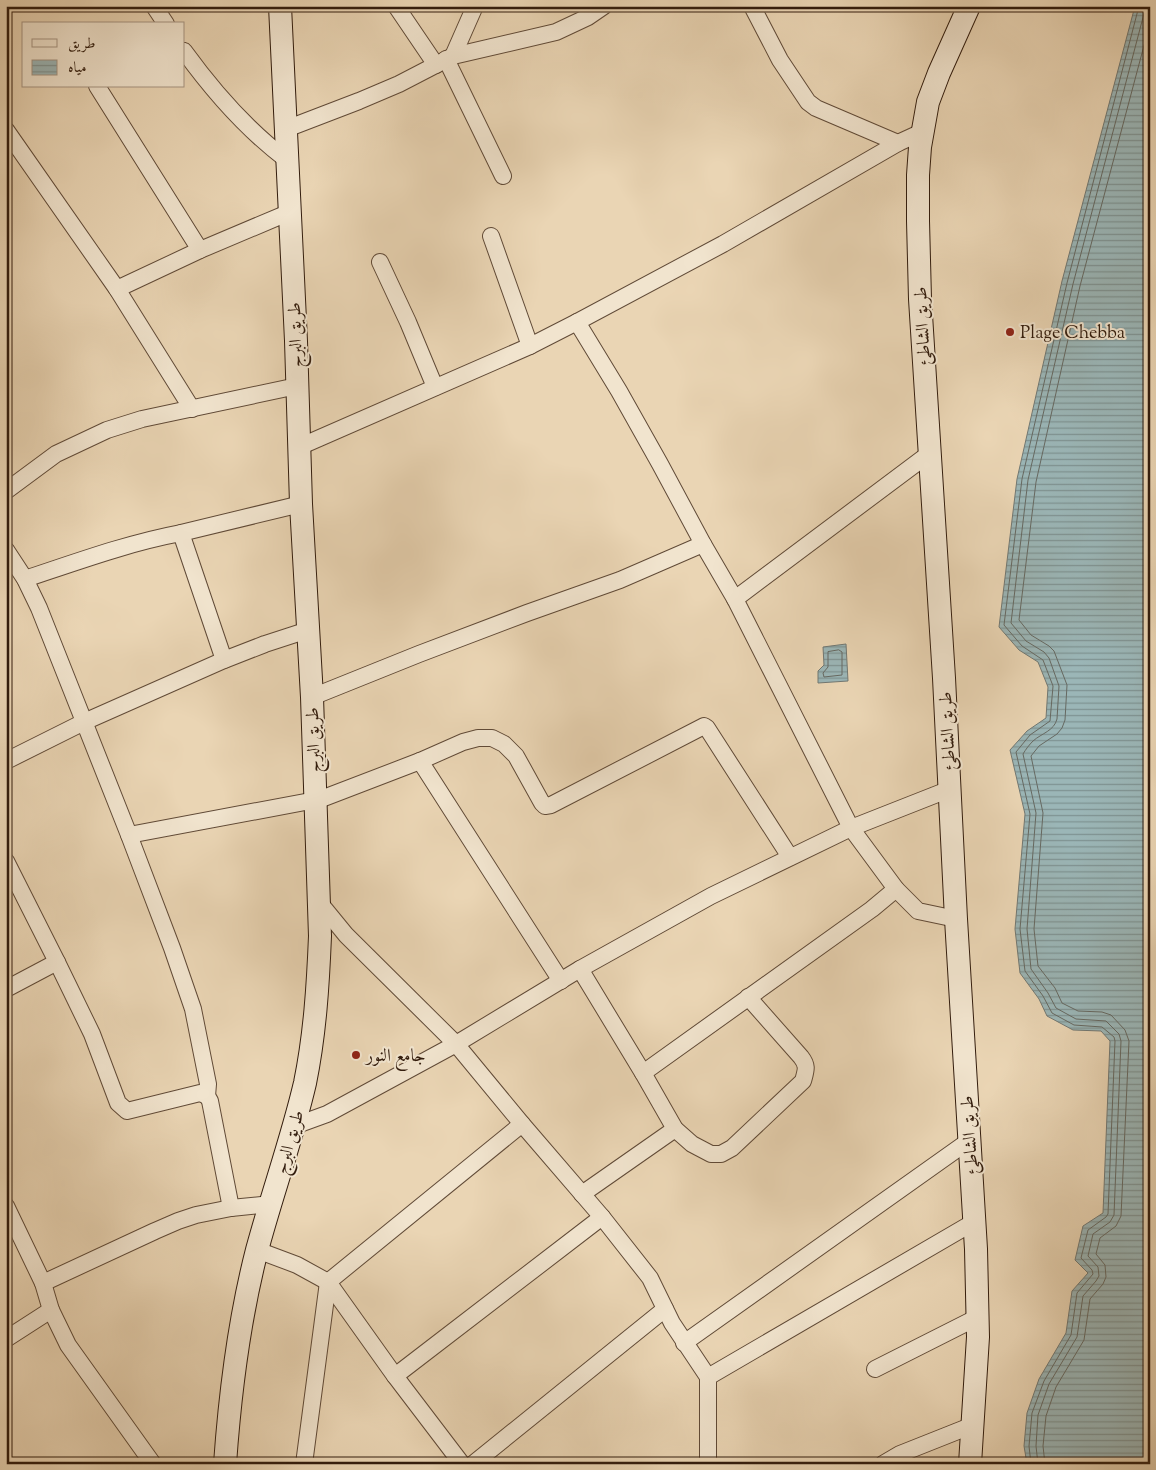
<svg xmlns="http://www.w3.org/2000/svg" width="1156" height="1470" font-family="'Sorts Mill Goudy',Amiri,serif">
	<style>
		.water { fill: url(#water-rules); stroke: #717873 }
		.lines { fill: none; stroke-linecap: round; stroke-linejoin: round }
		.shore { stroke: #666962; stroke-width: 1 }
		.street-casing { stroke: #604a37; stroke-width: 18 }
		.secondary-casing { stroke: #321c0d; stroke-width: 24 }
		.street { stroke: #f1e4ce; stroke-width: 16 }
		.secondary { stroke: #f1e4ce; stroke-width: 22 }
		.poi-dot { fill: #8f2418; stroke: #f1e4ce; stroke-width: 2 }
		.labels { text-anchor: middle; stroke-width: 4; stroke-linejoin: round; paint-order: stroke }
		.street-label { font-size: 18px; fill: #321c0d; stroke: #f1e4ce }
		.poi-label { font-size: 18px; fill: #321c0d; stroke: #f1e4ce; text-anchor: start }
	</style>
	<defs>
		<pattern id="water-rules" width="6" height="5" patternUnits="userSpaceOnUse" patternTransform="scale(1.25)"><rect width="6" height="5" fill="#9bb6b7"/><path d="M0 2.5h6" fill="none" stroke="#7f9393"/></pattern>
	</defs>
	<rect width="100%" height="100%" fill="#ead5b4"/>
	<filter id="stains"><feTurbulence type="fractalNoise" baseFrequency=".004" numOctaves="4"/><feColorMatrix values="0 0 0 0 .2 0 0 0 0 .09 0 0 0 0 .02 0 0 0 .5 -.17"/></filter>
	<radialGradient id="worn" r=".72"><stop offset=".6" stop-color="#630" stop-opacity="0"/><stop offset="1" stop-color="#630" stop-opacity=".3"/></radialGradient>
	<g class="water">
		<path d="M1135 6H1150V1464H1027L1024 1446 1027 1413 1039 1379 1066 1333 1072 1291 1088 1273 1075 1260 1083 1226 1103 1213 1110 1041 1101 1031 1073 1030 1047 1016 1039 999 1020 973 1015 929 1025 814 1010 750 1027 731 1046 718 1048 687 1038 662 1019 650 999 627 1017 479 1062 281Z"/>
		<path d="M846 644 848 681 818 683V671L824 665 823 647Z"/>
	</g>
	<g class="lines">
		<g class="shore">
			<path d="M839 650 842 652V675L824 677 823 673 828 667V652Z"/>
			<path d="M1031 1464 1029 1446 1032 1413 1044 1381 1071 1335 1077 1293 1093 1274 1092 1270 1081 1258 1088 1230 1106 1217 1108 1214 1115 1041 1114 1037 1102 1027 1074 1025 1052 1013 1043 996 1025 971 1020 929 1030 814 1016 752 1030 735 1050 721 1053 686 1043 660 1022 646 1004 625 1022 479 1067 283 1139 6"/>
			<path d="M1038 1464 1036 1446 1038 1415 1049 1384 1077 1337 1083 1296 1096 1281 1099 1276 1098 1267 1088 1256 1093 1234 1110 1222 1114 1215 1121 1041 1119 1034 1106 1021 1076 1019 1056 1008 1048 993 1031 969 1027 929 1036 813 1023 754C1026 749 1029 745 1033 741 1042 733 1054 731 1057 719L1059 686 1049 658 1044 652 1026 641 1011 623 1028 480 1073 284 1146 6"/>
			<path d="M1045 1464 1043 1446 1046 1416 1056 1387 1084 1340 1090 1299 1103 1284 1106 1277 1105 1265 1096 1254 1100 1238 1116 1226 1121 1216 1129 1041 1125 1030 1111 1015 1102 1012 1078 1011 1062 1003 1055 988 1038 966 1034 929 1043 813 1031 756 1039 746 1057 734 1062 728 1065 720 1067 685 1054 651 1049 646 1031 635 1019 620 1036 482 1080 286 1150 23"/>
		</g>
		<defs>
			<g id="street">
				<path d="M154 6 166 24"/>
				<path d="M396 6 436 65"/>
				<path d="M752 6 780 60 808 102 816 108 898 143"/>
				<path d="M184 51C213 91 247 130 287 160"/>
				<path d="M453 56 475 6"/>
				<path d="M446 59 503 176"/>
				<path d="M97 86 200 250"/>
				<path d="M286 129 359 101 399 84 453 56 556 32 588 17 604 6"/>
				<path d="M6 130 117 289 192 409"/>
				<path d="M491 236 530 346"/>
				<path d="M380 262 408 322 435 387"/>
				<path d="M117 289 200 250 290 212"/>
				<path d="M577 322 619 391 660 464 703 544 735 599 851 828 896 889 918 911 956 919"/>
				<path d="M299 447 530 346 577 322 723 244 898 143 922 132"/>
				<path d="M6 491 56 454 107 430 142 419 297 386"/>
				<path d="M181 533 301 504"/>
				<path d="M6 550 25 579 39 608 129 835 172 948 193 1009 208 1084 207 1096"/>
				<path d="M25 579C76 562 128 543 181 533L224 660"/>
				<path d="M735 599 930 453"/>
				<path d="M312 697 419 654 527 613 620 580 703 544"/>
				<path d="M6 761 84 722 224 660 265 644 308 630"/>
				<path d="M420 761 561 981"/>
				<path d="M129 835 321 799 420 761 463 742 478 738H492L504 744 516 756 542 803 545 806 551 805 704 726 707 728 790 857"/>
				<path d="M6 861 57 962 92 1034 118 1103 127 1111 200 1093 207 1096 210 1101 231 1208"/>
				<path d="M319 902 346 935 456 1044 522 1124 602 1217 650 1278 672 1323 708 1377V1464"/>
				<path d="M580 969 643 1073 675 1129 692 1144 711 1154H721L732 1148 803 1081C806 1070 808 1066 801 1057L748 997"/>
				<path d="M6 989 57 962"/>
				<path d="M643 1073 872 909 896 889"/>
				<path d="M294 1126 327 1114 456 1044 580 969 711 896 851 828 950 789"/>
				<path d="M582 1194 675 1129"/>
				<path d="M6 1206 43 1283 51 1310 68 1345 153 1464"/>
				<path d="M257 1250 297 1265 328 1282 395 1376 462 1464"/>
				<path d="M43 1283 155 1231 178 1221 196 1215 231 1208 271 1204"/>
				<path d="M6 1339 51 1310"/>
				<path d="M684 1343 970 1140"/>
				<path d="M875 1369 978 1317"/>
				<path d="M395 1376 602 1217"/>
				<path d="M708 1377 974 1222"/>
				<path d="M304 1464 328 1282 522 1124"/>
				<path d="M473 1464 665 1309"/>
				<path d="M883 1464 900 1454 973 1425"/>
			</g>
			<g id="secondary">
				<path d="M969 6 939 73 928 102 920 147 918 175V221L920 299 944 678 956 919 976 1249 978 1337 970 1464"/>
				<path d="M225 1464C230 1393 239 1320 257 1250 272 1194 292 1139 305 1083 315 1034 318 985 320 936L312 697 301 504 296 341 280 6"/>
			</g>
		</defs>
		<use href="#street" class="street-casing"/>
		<use href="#secondary" class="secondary-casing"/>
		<use href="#street" class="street"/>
		<use href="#secondary" class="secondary"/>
	</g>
	<g class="poi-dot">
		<circle cx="1010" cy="332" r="5"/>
		<circle cx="356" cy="1055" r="5"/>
	</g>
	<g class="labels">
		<g class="street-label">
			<text transform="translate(922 326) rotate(-93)" y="6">طريق الشاطئ</text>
			<text transform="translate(295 335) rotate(-92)" y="6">طريق البرج</text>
			<text transform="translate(947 731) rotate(-93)" y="6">طريق الشاطئ</text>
			<text transform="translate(313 740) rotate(-92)" y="6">طريق البرج</text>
			<text transform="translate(969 1135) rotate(-94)" y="6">طريق الشاطئ</text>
			<text transform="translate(289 1142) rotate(-74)" y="6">طريق البرج</text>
		</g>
		<g class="poi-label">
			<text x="1020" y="338">Plage Chebba</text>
			<text x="366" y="1061">جامع النور</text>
		</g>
	</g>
	<rect width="1156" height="1470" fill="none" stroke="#ead5b4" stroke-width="25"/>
	<rect x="8" y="8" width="1141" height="1455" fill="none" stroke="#321c0d" stroke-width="2.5"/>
	<rect x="12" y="12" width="1131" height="1445" fill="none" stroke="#321c0d"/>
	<rect x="22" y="22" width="162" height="65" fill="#f1e4ce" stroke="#a59481"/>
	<rect x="32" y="39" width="25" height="8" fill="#f1e4ce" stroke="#a59481"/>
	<text x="68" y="48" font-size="15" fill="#321c0d">طريق</text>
	<rect x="32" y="60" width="25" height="15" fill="url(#water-rules)" stroke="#a59481"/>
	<text x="68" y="72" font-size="15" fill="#321c0d">مياه</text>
	<rect width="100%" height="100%" filter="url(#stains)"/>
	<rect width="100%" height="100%" fill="url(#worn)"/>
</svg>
